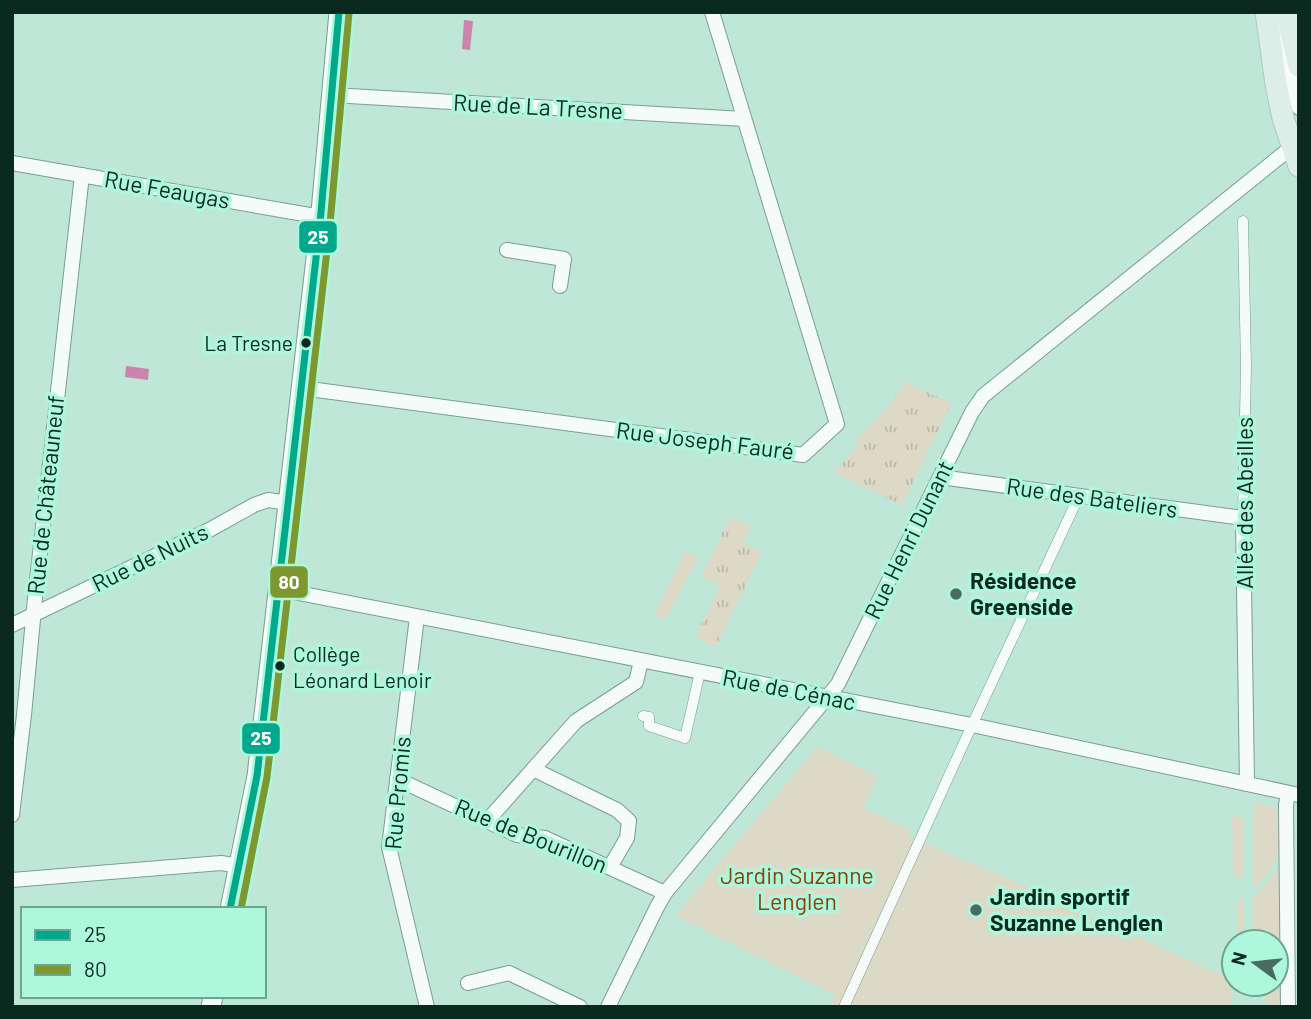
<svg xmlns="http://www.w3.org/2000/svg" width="1311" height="1019" font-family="Barlow,sans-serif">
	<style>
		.grass { fill: url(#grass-tufts) }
		.garden { fill: #dcd9c6 }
		.water { fill: #cc84ad }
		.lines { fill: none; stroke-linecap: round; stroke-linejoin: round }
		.pedestrian-casing { stroke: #7c9d92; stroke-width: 11 }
		.minor-casing { stroke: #7c9d92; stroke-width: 16 }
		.secondary-casing { stroke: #7c9d92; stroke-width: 21 }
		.primary-casing { stroke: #b2c8c0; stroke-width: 23 }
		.pedestrian { stroke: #f5fbf9; stroke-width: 10 }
		.minor { stroke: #f5fbf9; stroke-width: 14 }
		.secondary { stroke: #f5fbf9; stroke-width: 19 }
		.primary { stroke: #ddede8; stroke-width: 21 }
		.bus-1-casing { stroke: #adf8dc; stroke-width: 12 }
		.bus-2-casing { stroke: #adf8dc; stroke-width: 12 }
		.bus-1 { stroke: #00a98b; stroke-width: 7 }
		.bus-2 { stroke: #7c982e; stroke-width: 7 }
		.bus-dot { fill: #0a2a20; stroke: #adf8dc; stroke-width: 2.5 }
		.poi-dot { fill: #496c60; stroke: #adf8dc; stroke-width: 2.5 }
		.labels { text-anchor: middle; stroke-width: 7; stroke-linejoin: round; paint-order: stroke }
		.bus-label { font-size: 21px; fill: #0a2a20; stroke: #adf8dc; text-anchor: end }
		.street-label { font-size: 23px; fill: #0a2a20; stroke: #adf8dc }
		.poi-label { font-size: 23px; font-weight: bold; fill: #0a2a20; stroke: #adf8dc; text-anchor: start }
		.park-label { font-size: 23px; fill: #893f06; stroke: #adf8dc }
		.line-badge { stroke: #adf8dc; stroke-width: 2.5 }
		.badge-label { font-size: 19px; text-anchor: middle; font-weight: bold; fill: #fff }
	</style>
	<defs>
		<pattern id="grass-tufts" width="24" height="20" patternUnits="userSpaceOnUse" patternTransform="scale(1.75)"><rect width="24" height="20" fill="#dcd9c6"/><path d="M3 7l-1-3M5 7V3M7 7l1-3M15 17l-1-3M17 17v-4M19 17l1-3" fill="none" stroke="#bbbaaa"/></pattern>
	</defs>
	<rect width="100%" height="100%" fill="#bee7d8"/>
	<g class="grass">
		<path d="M907 380 913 386 952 403 902 505 833 473 858 445 856 439 886 409Z"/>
		<path d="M730 517 751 526 743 543 762 552 716 647 695 637 720 586 701 576Z"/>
	</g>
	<g class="garden">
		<path d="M686 551 698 558 665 620 654 614Z"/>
		<path d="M817 747 877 776 864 808 910 829 908 836 1053 898 1230 979 1232 1007H830L835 995 675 916Z"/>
		<path d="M1253 802 1279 808V855L1267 875 1253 889Z"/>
		<path d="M1232 816 1243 818V877L1233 876Z"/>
		<path d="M1279 867 1280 970 1276 968V942H1254L1253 897 1265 885Z"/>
		<rect x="1238" y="899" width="5" height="43"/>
		<path d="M1276 974 1280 977V1007H1268L1260 984H1276Z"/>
	</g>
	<g class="water">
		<path d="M464 20 473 21 470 50 462 49Z"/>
		<path d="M126 366 149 369 148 380 125 377Z"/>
	</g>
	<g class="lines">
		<defs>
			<g id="pedestrian">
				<path d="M1243 221 1246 366 1243 518"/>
				<path d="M643 716 649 717V726L685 738 700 672"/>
				<path d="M844 1007 972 725 1079 496"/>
			</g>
			<g id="minor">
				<path d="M1274 30 1284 54 1299 108"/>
				<path d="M332 95 744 119"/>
				<path d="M12 163 321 217"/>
				<path d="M507 250 564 259 560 286"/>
				<path d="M302 388 803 455 837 424 712 12"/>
				<path d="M940 477 1243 518 1247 784"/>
				<path d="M278 589 972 725 1299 795"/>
				<path d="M417 617 389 847 427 1007"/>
				<path d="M12 625 211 529 254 505 268 500 289 503"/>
				<path d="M533 769 617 810 629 821 627 838 610 867"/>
				<path d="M397 779 517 835 545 838 665 893"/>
				<path d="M1288 793 1286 805 1288 1007"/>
				<path d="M12 815 24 715 35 598 82 175"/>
				<path d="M487 821 576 721 636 682 641 661"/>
				<path d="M12 880 221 863 239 866"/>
				<path d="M468 983 509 973 580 1007"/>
				<path d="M608 1007 657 907 665 893 838 684 972 412 983 396 1298 142"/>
			</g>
			<g id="secondary">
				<path d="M230 909 257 776 320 223 339 12"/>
				<path d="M211 1007 213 996"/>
			</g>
			<g id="primary">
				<path d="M1266 12 1276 84 1283 118 1299 166"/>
				<path d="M1286 12 1299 66"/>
			</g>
		</defs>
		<use href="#pedestrian" class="pedestrian-casing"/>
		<use href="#minor" class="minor-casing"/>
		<use href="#secondary" class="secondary-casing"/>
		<use href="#primary" class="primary-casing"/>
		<use href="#pedestrian" class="pedestrian"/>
		<use href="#minor" class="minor"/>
		<use href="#secondary" class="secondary"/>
		<use href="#primary" class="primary"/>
		<defs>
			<path id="bus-1" d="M230 909 257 776 320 223 339 12"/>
			<path id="bus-2" d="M241 909 267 777 330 224 349 13"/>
		</defs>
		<use href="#bus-1" class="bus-1-casing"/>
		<use href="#bus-2" class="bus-2-casing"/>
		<use href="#bus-1" class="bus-1"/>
		<use href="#bus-2" class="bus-2"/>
	</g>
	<g class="bus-dot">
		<circle cx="306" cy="343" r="6"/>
		<circle cx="280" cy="666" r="6"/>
	</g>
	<g class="poi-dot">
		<circle cx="956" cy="594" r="7"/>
		<circle cx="976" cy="910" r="7"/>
	</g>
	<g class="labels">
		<g class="bus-label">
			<text x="293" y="351">La Tresne</text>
			<text x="293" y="662" text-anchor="start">Collège<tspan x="293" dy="26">Léonard Lenoir</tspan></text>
		</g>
		<g class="street-label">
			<text transform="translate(538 107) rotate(3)" y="8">Rue de La Tresne</text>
			<text transform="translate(167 190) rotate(10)" y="8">Rue Feaugas</text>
			<text transform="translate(705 441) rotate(7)" y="8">Rue Joseph Fauré</text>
			<text transform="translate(46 495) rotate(-84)" y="8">Rue de Châteauneuf</text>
			<text transform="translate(1092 498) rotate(8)" y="8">Rue des Bateliers</text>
			<text transform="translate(1245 503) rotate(-90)" y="8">Allée des Abeilles</text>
			<text transform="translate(909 540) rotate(-64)" y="8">Rue Henri Dunant</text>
			<text transform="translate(150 558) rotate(-26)" y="8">Rue de Nuits</text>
			<text transform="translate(789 690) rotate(11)" y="8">Rue de Cénac</text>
			<text transform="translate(398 793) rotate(-85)" y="8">Rue Promis</text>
			<text transform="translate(531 836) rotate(22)" y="8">Rue de Bourillon</text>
		</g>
		<g class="poi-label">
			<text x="970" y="589">Résidence<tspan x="970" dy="26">Greenside</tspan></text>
			<text x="990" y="905">Jardin sportif<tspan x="990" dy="26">Suzanne Lenglen</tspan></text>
		</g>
		<g class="park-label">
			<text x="797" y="884">Jardin Suzanne<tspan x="797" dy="26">Lenglen</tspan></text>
		</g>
	</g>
	<g class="line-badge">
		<rect x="298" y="220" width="40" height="34" rx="7" fill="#00a98b"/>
		<rect x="269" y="565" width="40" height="34" rx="7" fill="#7c982e"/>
		<rect x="241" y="722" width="40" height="33" rx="7" fill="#00a98b"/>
	</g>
	<g class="badge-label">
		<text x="318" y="244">25</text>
		<text x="289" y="589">80</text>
		<text x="261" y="745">25</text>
	</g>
	<rect width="1311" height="1019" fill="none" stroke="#0a2a20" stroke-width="28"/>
	<rect x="21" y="907" width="245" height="91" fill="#adf8dc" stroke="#6ca691" stroke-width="2"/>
	<rect x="35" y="930" width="35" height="10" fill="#00a98b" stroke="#6ca691" stroke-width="2"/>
	<text x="84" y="942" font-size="21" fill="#0a2a20">25</text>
	<rect x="35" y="965" width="35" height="10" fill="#7c982e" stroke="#6ca691" stroke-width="2"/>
	<text x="84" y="977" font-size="21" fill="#0a2a20">80</text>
	<g transform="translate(1255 963) rotate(285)"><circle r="33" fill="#adf8dc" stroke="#6ca691" stroke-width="2"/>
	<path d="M0-5L12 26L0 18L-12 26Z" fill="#496c60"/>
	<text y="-10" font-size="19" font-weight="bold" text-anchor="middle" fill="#0a2a20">N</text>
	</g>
</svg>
